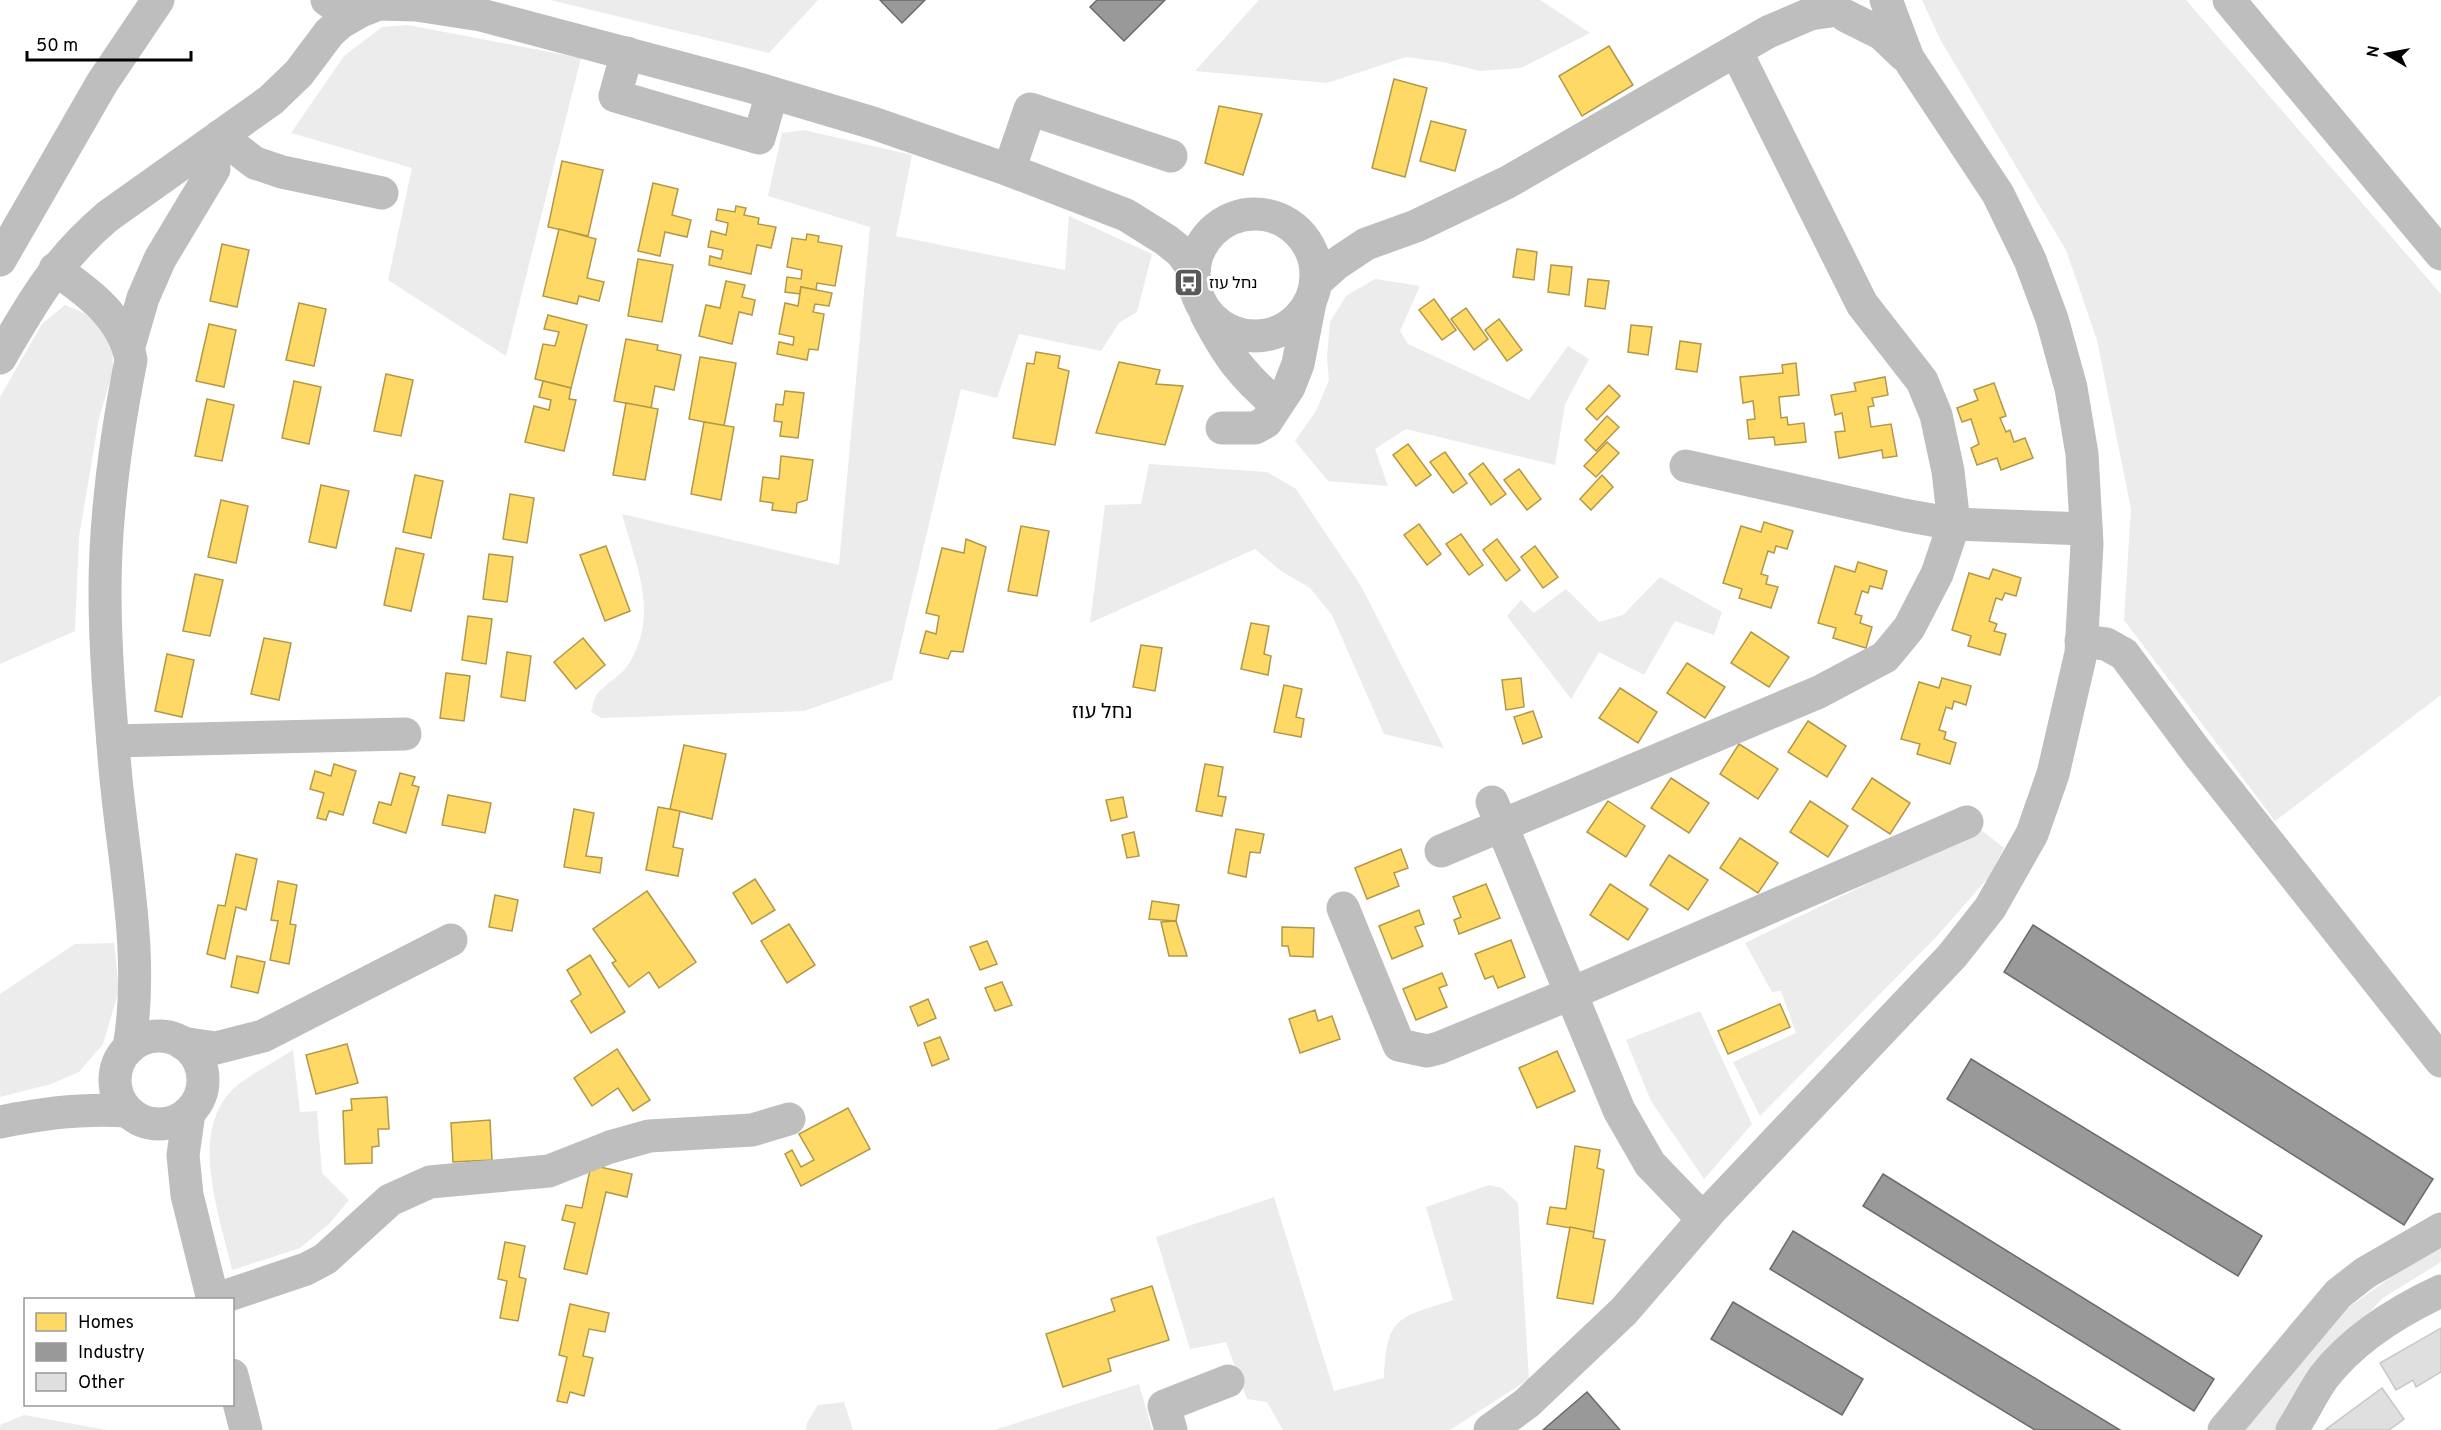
<svg xmlns="http://www.w3.org/2000/svg" width="2441" height="1430" font-family="Overpass,'Noto Sans Hebrew',sans-serif">
	<style>
		.green { fill: #ececec }
		.homes { fill: #ffd966; stroke: #b29847; stroke-width: 1.5 }
		.industry { fill: #999; stroke: #6b6b6b; stroke-width: 1.5 }
		.building { fill: #dfdfdf; stroke: #c7c7c7; stroke-width: 1.5 }
		.lines { fill: none; stroke-linecap: round; stroke-linejoin: round }
		.minor { stroke: #bebebe; stroke-width: 33 }
		.major { stroke: #bebebe; stroke-width: 33 }
		.labels { text-anchor: middle; stroke-width: 6; stroke-linejoin: round; paint-order: stroke }
		.poi-label { font-size: 16px; fill: #000; stroke: #fff; text-anchor: start }
		.quarter-label { font-size: 20px; fill: #000; stroke: #fff }
	</style>
	<rect width="100%" height="100%" fill="#fff"/>
	<g class="green">
		<path d="M550 0H818L769 53Z"/>
		<path d="M1259 0H1540L1590 33 1521 68 1480 71 1443 62 1406 57 1327 83 1195 71Z"/>
		<path d="M1922 0H2186L2441 294V695L2275 821 2124 620 2131 509 2097 340 2066 250 1941 41Z"/>
		<path d="M408 25 581 58 506 356 388 280 412 168 291 133 344 56 382 27Z"/>
		<path d="M804 130 912 155 896 236 1065 270 1069 216 1152 254 1137 312 1119 323 1101 351 1019 334 997 398 961 389 892 680 804 711 601 718 591 712C593 707 594 698 597 694 607 682 622 676 630 662 659 611 636 566 622 514L839 565 870 227 768 196 782 133Z"/>
		<path d="M1375 279 1420 286 1400 331 1408 344 1529 400 1568 346 1589 359 1565 404 1555 465 1406 429 1375 449 1388 486 1328 481 1295 441 1316 411 1329 380 1327 357 1330 322 1346 296Z"/>
		<path d="M65 305 84 313 112 339 113 371 99 418 79 537 75 631 0 664V397L42 324Z"/>
		<path d="M1149 464 1267 472 1296 489 1361 586 1444 748 1384 734 1332 615 1310 588 1281 571 1255 549 1090 623 1105 505 1141 504Z"/>
		<path d="M1660 577 1722 612 1714 635 1675 621 1644 675 1599 652 1571 699 1507 616 1521 600 1534 613 1566 589 1599 622 1623 615Z"/>
		<path d="M1980 829 2004 848 1989 877 1937 936 1760 1116 1733 1062 1796 1033 1781 991 1772 992 1745 943Z"/>
		<path d="M114 943 119 990 103 1044 79 1072 51 1084 0 1097V994L75 944Z"/>
		<path d="M1700 1011 1752 1124 1704 1179 1651 1101 1626 1040Z"/>
		<path d="M293 1050 300 1112 317 1111 322 1173 349 1200 330 1223 300 1248 232 1270C220 1215 185 1126 239 1084 256 1071 276 1061 293 1050Z"/>
		<path d="M1489 1185 1502 1188 1518 1203 1529 1379 1450 1430H1283L1267 1402 1247 1399 1226 1342 1190 1349 1156 1237 1274 1197 1334 1391 1384 1378C1387 1315 1397 1319 1453 1300L1426 1207Z"/>
		<path d="M2441 1242V1262L2383 1298 2320 1366 2279 1430H2245L2339 1314Z"/>
		<path d="M1139 1384 1152 1430H994Z"/>
		<path d="M844 1402 853 1430H806L807 1423 818 1405Z"/>
		<path d="M24 1415 107 1430H0V1425Z"/>
	</g>
	<g class="homes">
		<path d="M1609 46 1633 85 1582 116 1559 76Z"/>
		<path d="M1394 79 1427 88 1405 177 1372 168Z"/>
		<path d="M1219 106 1262 114 1243 175 1205 163Z"/>
		<path d="M1431 121 1466 130 1455 171 1420 161Z"/>
		<path d="M562 161 603 170 588 236 548 227Z"/>
		<path d="M653 183 678 189 672 215 691 220 687 237 665 232 660 256 638 251Z"/>
		<path d="M736 206 746 208 744 215 759 218 758 224 776 227 771 248 757 245 751 274 709 265 710 256 721 259 723 250 708 247 711 231 726 235 728 223 716 220 718 209 735 212Z"/>
		<path d="M559 229 596 239 587 278 604 282 599 301 579 296 577 304 543 296Z"/>
		<path d="M807 234 819 236 818 242 842 246 835 286 817 283 816 290 801 287 800 294 785 292 787 277 801 279 802 270 787 267 792 238 806 240Z"/>
		<path d="M222 244 249 250 237 307 210 301Z"/>
		<path d="M1517 249 1537 252 1534 280 1513 277Z"/>
		<path d="M638 259 673 265 662 322 628 316Z"/>
		<path d="M1551 265 1572 267 1569 295 1548 292Z"/>
		<path d="M1588 279 1609 281 1605 309 1585 306Z"/>
		<path d="M726 281 745 285 742 297 755 300 752 315 739 312 732 344 699 336 706 305 720 308Z"/>
		<path d="M801 287 832 293 829 306 815 304 813 312 824 314 818 350 809 349 807 360 777 354 779 342 793 345 794 337 779 334 785 303 798 306Z"/>
		<path d="M1434 299 1456 330 1442 340 1419 310Z"/>
		<path d="M299 303 326 309 314 366 286 360Z"/>
		<path d="M1466 308 1488 339 1474 350 1451 319Z"/>
		<path d="M548 315 587 325 571 388 535 379 543 344 555 346 559 332 544 329Z"/>
		<path d="M1499 319 1522 350 1507 361 1485 330Z"/>
		<path d="M209 324 236 330 224 387 196 381Z"/>
		<path d="M1631 325 1652 327 1648 355 1628 352Z"/>
		<path d="M626 339 658 345 657 350 681 355 674 390 655 386 651 408 614 401Z"/>
		<path d="M1680 341 1701 344 1697 372 1676 369Z"/>
		<path d="M1036 352 1060 356 1058 368 1069 371 1055 445 1013 438 1027 363 1034 364Z"/>
		<path d="M700 357 736 363 724 426 689 419Z"/>
		<path d="M1119 362 1160 370 1156 384 1183 386 1165 445 1096 433Z"/>
		<path d="M1796 363 1799 395 1779 397 1781 418 1787 417 1788 425 1804 423 1806 442 1775 445 1774 437 1749 439 1747 420 1755 419 1753 401 1743 403 1740 377 1783 373 1782 365Z"/>
		<path d="M386 374 413 380 401 436 374 431Z"/>
		<path d="M1885 377 1888 395 1872 398 1874 406 1868 407 1871 427 1891 424 1897 456 1883 458 1882 450 1839 458 1835 432 1845 431 1842 413 1835 415 1831 395 1856 391 1854 383Z"/>
		<path d="M294 381 321 387 309 444 282 438Z"/>
		<path d="M543 381 571 388 569 399 576 400 564 451 525 442 534 406 549 410 551 400 539 397Z"/>
		<path d="M1994 383 2006 416 2000 418 2006 432 2010 430 2014 442 2025 438 2033 458 2001 470 1997 458 1977 465 1971 448 1979 444 1971 419 1962 422 1957 408 1978 400 1974 390Z"/>
		<path d="M1609 385 1620 396 1597 420 1586 409Z"/>
		<path d="M785 391 804 393 798 438 780 436 782 422 774 421 776 404 783 405Z"/>
		<path d="M207 399 234 405 222 461 195 456Z"/>
		<path d="M626 403 658 409 645 480 613 475Z"/>
		<path d="M1607 416 1619 427 1596 451 1585 440Z"/>
		<path d="M704 422 734 427 721 500 691 494Z"/>
		<path d="M1607 442 1619 453 1596 477 1584 466Z"/>
		<path d="M1408 444 1431 475 1416 486 1393 455Z"/>
		<path d="M1445 452 1467 483 1453 493 1430 462Z"/>
		<path d="M781 456 813 460 807 500 797 503 796 513 772 510 773 503 760 501 763 477 779 479Z"/>
		<path d="M1483 463 1506 494 1491 505 1469 474Z"/>
		<path d="M1519 469 1541 499 1527 510 1504 480Z"/>
		<path d="M415 475 443 481 431 538 403 532Z"/>
		<path d="M1602 475 1613 487 1591 510 1580 499Z"/>
		<path d="M321 485 349 491 336 548 309 542Z"/>
		<path d="M510 494 534 498 527 543 503 539Z"/>
		<path d="M221 500 248 506 236 563 208 557Z"/>
		<path d="M1764 522 1793 531 1787 549 1776 546 1774 553 1768 551 1761 574 1768 576 1766 584 1778 587 1771 608 1739 598 1742 589 1723 583 1741 526 1761 532Z"/>
		<path d="M1419 524 1441 554 1427 565 1404 535Z"/>
		<path d="M1021 526 1049 531 1037 596 1008 591Z"/>
		<path d="M1461 534 1483 565 1469 575 1446 544Z"/>
		<path d="M966 539 986 547 963 652 951 651 948 659 920 653 926 631 936 634 939 616 926 613 942 548 964 553Z"/>
		<path d="M1497 539 1520 570 1506 581 1483 550Z"/>
		<path d="M606 546 630 611 605 621 580 555Z"/>
		<path d="M1535 546 1558 577 1543 588 1521 557Z"/>
		<path d="M396 548 424 554 411 611 384 605Z"/>
		<path d="M489 554 513 557 507 602 483 599Z"/>
		<path d="M1858 562 1887 571 1882 589 1870 586 1868 593 1862 591 1855 614 1862 616 1860 623 1872 627 1866 648 1833 638 1836 628 1818 623 1835 566 1855 572Z"/>
		<path d="M1993 569 2021 578 2016 596 2005 593 2002 600 1996 598 1989 621 1997 624 1994 631 2006 634 2000 655 1968 646 1971 636 1952 630 1969 573 1989 579Z"/>
		<path d="M195 574 223 580 210 636 183 631Z"/>
		<path d="M468 616 492 619 486 664 462 660Z"/>
		<path d="M1251 623 1269 626 1264 654 1271 656 1268 675 1241 669Z"/>
		<path d="M1751 632 1789 657 1769 687 1731 663Z"/>
		<path d="M264 638 291 643 279 700 251 694Z"/>
		<path d="M583 638 605 665 576 689 554 662Z"/>
		<path d="M1141 645 1162 648 1155 691 1133 687Z"/>
		<path d="M507 652 531 656 525 701 501 697Z"/>
		<path d="M167 654 194 660 182 717 155 711Z"/>
		<path d="M1687 663 1725 687 1705 718 1667 693Z"/>
		<path d="M446 673 470 676 464 721 440 718Z"/>
		<path d="M1521 678 1524 707 1506 710 1502 680Z"/>
		<path d="M1942 678 1971 686 1966 705 1954 701 1952 709 1946 707 1939 730 1946 732 1944 739 1956 743 1950 764 1917 754 1920 744 1901 739 1919 682 1939 688Z"/>
		<path d="M1284 685 1302 689 1296 717 1304 719 1301 737 1274 732Z"/>
		<path d="M1620 688 1657 712 1638 743 1599 718Z"/>
		<path d="M1533 711 1542 737 1523 744 1514 717Z"/>
		<path d="M1808 721 1846 746 1827 777 1788 752Z"/>
		<path d="M1739 744 1778 769 1758 799 1720 774Z"/>
		<path d="M684 745 726 754 712 819 670 809Z"/>
		<path d="M334 764 356 771 343 815 329 811 326 820 317 818 324 793 310 789 315 771 331 776Z"/>
		<path d="M1205 764 1223 767 1218 796 1226 797 1222 816 1196 811Z"/>
		<path d="M400 773 415 777 412 785 419 787 406 833 373 823 379 802 391 805Z"/>
		<path d="M1671 778 1709 803 1689 833 1651 808Z"/>
		<path d="M1872 778 1910 803 1890 834 1852 809Z"/>
		<path d="M448 795 491 803 485 833 442 825Z"/>
		<path d="M1123 797 1127 817 1111 821 1106 800Z"/>
		<path d="M1608 801 1645 826 1626 857 1587 832Z"/>
		<path d="M1810 801 1848 826 1828 857 1790 832Z"/>
		<path d="M658 807 680 811 673 847 683 849 678 876 646 870Z"/>
		<path d="M574 809 594 813 586 856 602 858 600 873 564 867Z"/>
		<path d="M1236 829 1264 834 1260 853 1250 852 1246 877 1228 873Z"/>
		<path d="M1134 832 1139 856 1127 858 1122 835Z"/>
		<path d="M1740 838 1778 863 1758 893 1720 868Z"/>
		<path d="M1401 849 1408 868 1394 873 1399 886 1367 899 1355 868Z"/>
		<path d="M236 854 257 859 246 910 236 907 225 959 207 954 218 905 225 906Z"/>
		<path d="M1669 855 1708 880 1688 910 1650 885Z"/>
		<path d="M755 879 775 910 752 924 733 893Z"/>
		<path d="M278 881 297 885 290 924 296 925 289 964 270 960 278 921 271 920Z"/>
		<path d="M1486 884 1500 918 1459 934 1454 920 1461 917 1453 897Z"/>
		<path d="M1610 884 1648 909 1628 940 1590 915Z"/>
		<path d="M647 891 696 962 659 988 649 972 629 987 612 963 616 961 593 929Z"/>
		<path d="M495 895 518 900 512 931 489 927Z"/>
		<path d="M1152 901 1179 905 1176 921 1149 919Z"/>
		<path d="M1419 910 1424 924 1415 927 1423 946 1392 959 1379 926Z"/>
		<path d="M1176 921 1187 956H1169L1161 922Z"/>
		<path d="M789 924 815 965 787 983 761 941Z"/>
		<path d="M1282 927 1314 928 1313 957 1290 956 1288 946H1282Z"/>
		<path d="M1511 940 1525 977 1498 988 1493 976 1485 979 1475 954Z"/>
		<path d="M987 941 997 964 980 970 970 947Z"/>
		<path d="M590 955 625 1012 591 1033 571 1001 581 994 567 970Z"/>
		<path d="M237 956 265 962 258 993 231 987Z"/>
		<path d="M1442 973 1447 985 1439 988 1447 1007 1416 1020 1403 989Z"/>
		<path d="M1002 982 1012 1005 995 1011 985 988Z"/>
		<path d="M928 999 936 1018 918 1026 910 1007Z"/>
		<path d="M1780 1004 1790 1027 1728 1054 1718 1031Z"/>
		<path d="M1315 1010 1318 1021 1332 1016 1340 1039 1300 1053 1289 1019Z"/>
		<path d="M940 1037 949 1059 932 1066 924 1043Z"/>
		<path d="M347 1044 358 1083 316 1094 306 1055Z"/>
		<path d="M617 1049 650 1100 633 1111 618 1088 592 1106 574 1078Z"/>
		<path d="M1557 1051 1575 1091 1537 1108 1519 1068Z"/>
		<path d="M387 1097 389 1129H378L379 1146 372 1147V1163L345 1164 343 1111 352 1110 351 1099Z"/>
		<path d="M848 1108 870 1149 801 1186 785 1154 792 1150 801 1167 814 1160 799 1134Z"/>
		<path d="M490 1120 492 1160 453 1162 451 1123Z"/>
		<path d="M1575 1146 1600 1150 1597 1168 1604 1170 1594 1232 1547 1224 1550 1207 1566 1209Z"/>
		<path d="M591 1165 632 1174 627 1197 606 1192 587 1274 564 1269 575 1223 562 1220 566 1205 582 1208Z"/>
		<path d="M1570 1227 1594 1232 1593 1238 1605 1240 1593 1304 1557 1298Z"/>
		<path d="M505 1242 525 1246 519 1277 526 1279 518 1321 500 1318 507 1281 498 1279Z"/>
		<path d="M1152 1286 1169 1340 1108 1359 1111 1371 1063 1387 1046 1334 1115 1311 1111 1299Z"/>
		<path d="M570 1304 609 1313 605 1332 589 1329 583 1356 593 1358 584 1396 570 1392 567 1403 557 1401 567 1357 559 1355Z"/>
	</g>
	<g class="industry">
		<path d="M880 0H925L902 23Z"/>
		<path d="M1097 0H1165L1124 41 1090 7Z"/>
		<path d="M2033 925 2433 1179 2404 1225 2004 972Z"/>
		<path d="M1971 1059 2262 1236 2238 1276 1947 1099Z"/>
		<path d="M1883 1174 2214 1379 2194 1411 1863 1206Z"/>
		<path d="M1793 1231 2120 1430H2035L1770 1269Z"/>
		<path d="M1733 1302 1863 1379 1842 1415 1711 1339Z"/>
		<path d="M1587 1392 1620 1430H1543Z"/>
	</g>
	<g class="building">
		<path d="M2441 1328V1372L2416 1387 2413 1380 2396 1390 2380 1363Z"/>
		<path d="M2382 1388 2404 1419 2389 1430H2325Z"/>
	</g>
	<g class="lines">
		<g class="minor">
			<path d="M2229 0 2441 254"/>
			<path d="M377 4 416 5 481 15 745 85 873 123 1009 170 1126 215 1166 240 1181 252 1194 270"/>
			<path d="M1846 16 1882 34 1904 55"/>
			<path d="M627 53 615 96 759 138 772 93"/>
			<path d="M220 136 255 163 282 172 382 193"/>
			<path d="M1009 170 1030 109 1171 156"/>
			<circle cx="1255" cy="275" r="61"/>
			<path d="M0 260 102 83 158 0"/>
			<path d="M55 269C88 292 124 318 131 360 116 436 105 513 105 591 105 650 110 709 115 768 123 860 145 956 129 1048"/>
			<path d="M1316 282 1336 264 1366 244 1416 226 1508 182 1768 32 1810 14 1831 11"/>
			<path d="M1206 314C1228 356 1241 374 1277 405"/>
			<path d="M129 346 143 298 160 259 214 169"/>
			<path d="M0 358C33 301 57 259 108 216L271 100 299 73 329 33 340 23 361 11"/>
			<path d="M1222 428H1255L1266 422 1289 387 1298 364 1310 302"/>
			<path d="M1686 466 1904 515 1954 524 2086 529"/>
			<path d="M2081 641 2106 644 2124 654 2196 751 2441 1061"/>
			<path d="M113 741 405 734"/>
			<path d="M1492 802 1619 1110 1650 1164 1703 1219"/>
			<path d="M1441 851 1819 692 1885 657 1909 628 1937 574 1954 524 1948 471 1936 415 1922 381 1862 304 1736 51"/>
			<path d="M1343 908 1399 1045 1427 1051 1439 1048 1570 994 1967 822"/>
			<circle cx="159" cy="1080" r="44"/>
			<path d="M182 1043 216 1048 263 1036 451 940"/>
			<path d="M189 1113 183 1155 187 1195 213 1300"/>
			<path d="M0 1122C43 1113 83 1108 127 1111"/>
			<path d="M214 1300 306 1269 325 1259 390 1200 430 1182 549 1171 610 1147 649 1136 752 1130 789 1119"/>
			<path d="M232 1375 246 1430"/>
			<path d="M1171 1430 1164 1406 1228 1381"/>
			<path d="M1490 1430 1527 1403 1624 1311 1712 1209 1952 956 1990 908 2032 834 2053 774 2081 653 2087 544 2082 454 2071 388 2052 319 2030 260 1998 194 1908 58 1886 0"/>
			<path d="M2224 1430 2338 1294 2365 1273 2441 1229"/>
			<path d="M2292 1430C2303 1413 2312 1394 2323 1378 2352 1340 2398 1311 2441 1291"/>
		</g>
		<path class="major" d="M327 0C344 13 365 15 382 0"/>
	</g>
	<defs>
		<symbol id="bus-square" viewBox="-11 -11 22 22"><rect x="-9" y="-9" width="18" height="18" rx="4" fill="#595959" stroke="#fff"/><path d="M-5-6H5V4H4V6H2V4H-2V6H-4V4H-5ZM-3.5-4V0h7V-4ZM-3.5 1.2v1.5H-2V1.2ZM2 1.2v1.5H3.5V1.2Z" fill="#fff"/></symbol>
	</defs>
	<g fill-rule="evenodd">
		<use href="#bus-square" x="1172" y="266" width="33" height="33"/>
	</g>
	<g class="labels">
		<g class="poi-label">
			<text x="1209" y="288">נחל עוז</text>
		</g>
		<g class="quarter-label">
			<text x="1102" y="718">נחל עוז</text>
		</g>
	</g>
	<rect x="24" y="1298" width="210" height="108" fill="#ffffff" stroke="#999999" stroke-width="1.5"/>
	<rect x="36" y="1313" width="30" height="18" fill="#ffd966" stroke="#999999" stroke-width="1.5"/>
	<text x="78" y="1328" font-size="18" fill="#000000">Homes</text>
	<rect x="36" y="1343" width="30" height="18" fill="#999999" stroke="#999999" stroke-width="1.5"/>
	<text x="78" y="1358" font-size="18" fill="#000000">Industry</text>
	<rect x="36" y="1373" width="30" height="18" fill="#dfdfdf" stroke="#999999" stroke-width="1.5"/>
	<text x="78" y="1388" font-size="18" fill="#000000">Other</text>
	<g transform="translate(2387 54) rotate(280)" stroke="#ffffff" stroke-width="4.5" paint-order="stroke">
	<path d="M0-4.5L10 22L0 15L-10 22Z" fill="#000000"/>
	<text y="-9" font-size="16" font-weight="bold" text-anchor="middle" fill="#000000">N</text>
	</g>
	<path d="M27 51v9h164v-9" fill="none" stroke="#000000" stroke-width="3"/>
	<text x="36" y="51" font-size="18" fill="#000000" stroke="#ffffff" stroke-width="4.5" paint-order="stroke">50 m</text>
</svg>
